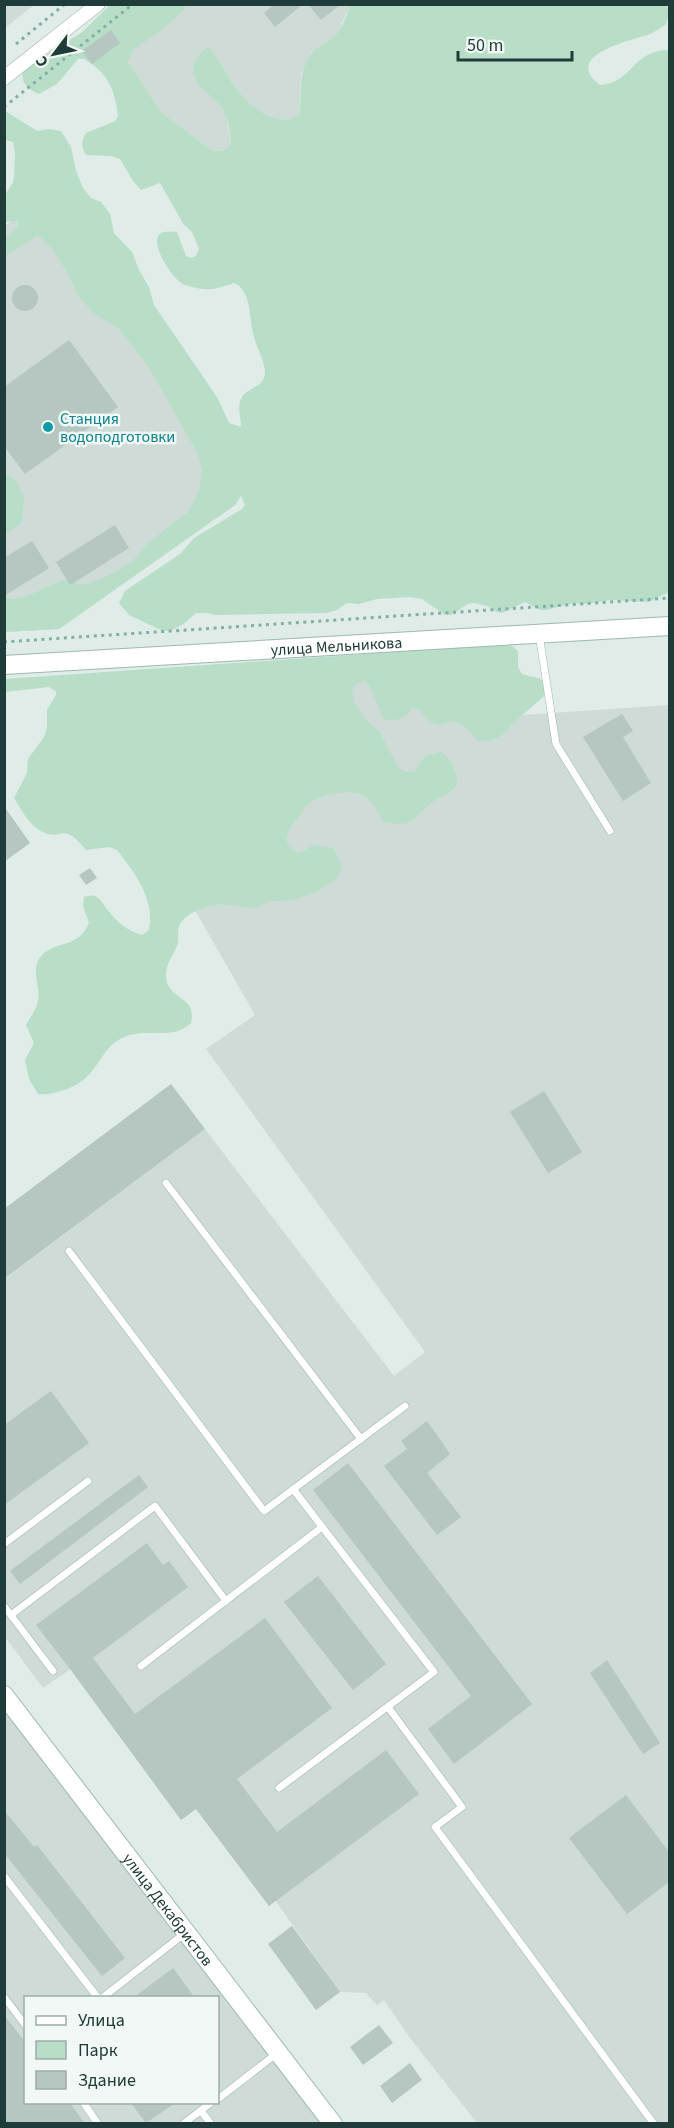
<svg xmlns="http://www.w3.org/2000/svg" width="674" height="2128" font-family="'Source Sans 3',sans-serif">
	<style>
		.built { fill: #cedbd7; fill-rule: evenodd }
		.green { fill: #b8dec7 }
		.building { fill: #b6c6c1 }
		.lines { fill: none; stroke-linecap: round; stroke-linejoin: round }
		.lane-casing { stroke: #a3b4b0; stroke-width: 8 }
		.street-casing { stroke: #a3b4b0; stroke-width: 15 }
		.secondary-casing { stroke: #9eb8b2; stroke-width: 20 }
		.path { stroke: #80b0a7; stroke-width: 3; stroke-dasharray: 3 4.5; stroke-linecap: butt }
		.lane { stroke: #fff; stroke-width: 7 }
		.street { stroke: #fff; stroke-width: 14 }
		.secondary { stroke: #fff; stroke-width: 18 }
		.culture-dot { fill: #0f9aa8; stroke: #f1f8f5; stroke-width: 2 }
		.labels { text-anchor: middle; stroke-width: 5; stroke-linejoin: round; paint-order: stroke }
		.culture-label { font-size: 16px; fill: #0d838f; stroke: #f1f8f5; text-anchor: start }
		.street-label { font-size: 16px; fill: #203c38; stroke: #f1f8f5 }
	</style>
	<rect width="100%" height="100%" fill="#e0ece8"/>
	<g class="built">
		<path d="M5 4H34V5L5 28Z"/>
		<path d="M187 5 350 4V5L338 32 330 41 311 52 306 62 301 74 299 116 290 120 279 119 255 109 245 101 209 47 203 89 212 95 226 114 231 145 222 151 211 150 161 112 128 62 133 50 182 12Z"/>
		<path d="M39 201 201 431 235 505 59 629 5 632V226Z"/>
		<path d="M440 661 479 718 669 705V2123H477L410 2038 384 2000 377 2005 366 1993 340 1992 275 1900 269 1906 196 1809 181 1820 71 1669 43 1688 5 1637V1279L205 1129 394 1376 425 1352 206 1049 255 1015 69 690Z"/>
		<path d="M5 1707 326 2123H5ZM26 1998H218V2102H26Z"/>
	</g>
	<g class="green">
		<path d="M110 5H187L182 12 164 28 133 50 128 62 161 112 211 150 222 151 231 145C230 134 229 121 224 112 216 95 189 86 194 65 197 56 201 52 209 47 229 72 237 102 268 115 280 120 287 122 299 115 303 94 297 74 310 55 314 48 323 46 329 41 341 32 346 18 350 5H667L669 15 666 24C661 28 656 31 650 34 633 40 560 55 600 85 633 83 632 50 669 50V592L649 602 611 600 586 604 573 603 546 610H540L525 602 502 613 497 612 487 606 474 603 468 604 451 615H445L422 599 410 597 377 599 359 604 347 603 337 610 326 613 215 615 208 613H196C186 622 177 631 163 631L129 615 119 603 125 591 180 554 194 538 242 509 245 505 241 496 235 505 59 629 5 632V598C28 601 45 586 66 579L77 584H88L114 573 133 561 147 544 189 511 199 492 202 471 198 454 148 366 119 329 95 314 79 297 67 272 54 251 42 239 37 236 5 256V240L18 226V221L6 222 5 220V195L13 182 14 176 15 153 13 142 5 140V113L7 112 37 131 49 129 61 131 71 147 76 171 83 188 91 198 101 202 110 214 114 233 132 252 139 270 149 287 154 305 204 378 218 399 229 423 241 427C241 417 237 409 241 399 246 387 264 389 265 373 265 361 257 349 254 337 250 324 251 309 246 296 243 290 240 285 234 283 211 290 209 292 185 285 174 282 150 245 159 235 163 230 172 232 177 232L186 256 191 258 196 256 199 249 192 232 184 225 160 183 141 190 133 181 120 159 111 156 86 155C81 147 81 141 86 133L115 121 118 116C115 89 108 73 84 59H78L57 84 39 94C28 89 20 83 23 70L82 32Z"/>
		<path d="M5 473 15 480 24 497 22 520 19 525 5 535Z"/>
		<path d="M509 644 518 651V667L522 674C538 680 546 673 544 696L510 726C504 738 490 741 477 741 473 735 467 727 460 724 443 716 439 737 419 709L411 708C406 720 397 720 385 720 377 707 375 692 365 680L358 683 352 688 354 702 367 721 379 731 398 767 405 772H414L425 756 442 752C451 761 465 780 451 791 445 797 437 798 431 803 410 819 415 828 384 822 378 812 373 799 360 794 346 789 318 795 307 805 304 807 302 813 299 816 289 829 277 844 299 853L314 845 333 848C336 854 342 862 341 870 338 883 308 896 296 899 286 902 275 899 265 903 263 904 259 907 257 907 244 910 232 903 220 904 208 905 187 912 180 924 176 931 180 939 177 946 173 956 166 963 166 975 165 1000 198 995 191 1023 173 1041 146 1027 124 1037 96 1049 101 1080 61 1091 53 1093 47 1095 38 1094L29 1079 25 1060 34 1043 26 1025C30 1017 37 1009 38 1000 41 987 31 971 39 959 52 939 77 951 89 923L83 906 84 897C89 896 93 894 98 898 101 900 104 906 107 909 116 921 127 931 142 935L149 930C155 899 135 873 117 850L109 847 86 850C61 819 63 843 41 831 29 825 21 809 14 798L27 773 28 759 44 737 47 728V710L56 695V691L49 687 5 692V679Z"/>
	</g>
	<g class="building">
		<path d="M275 4H303L275 27 264 13Z"/>
		<path d="M308 4H341L321 20Z"/>
		<path d="M111 30 120 43 92 64 82 51Z"/>
		<circle cx="25" cy="298" r="13"/>
		<path d="M69 340 118 407 25 474 4 446V387Z"/>
		<path d="M115 525 129 548 70 585 56 562Z"/>
		<path d="M32 541 49 568 4 596V558Z"/>
		<path d="M622 714 633 731 623 737 651 783 623 801 583 737Z"/>
		<path d="M4 806 30 843 4 862Z"/>
		<path d="M90 868 97 878 86 885 79 875Z"/>
		<path d="M171 1084 205 1129 4 1279V1209Z"/>
		<path d="M544 1091 582 1152 548 1173 510 1112Z"/>
		<path d="M51 1391 89 1443 4 1505V1425Z"/>
		<path d="M427 1421 450 1454 427 1473 461 1517 437 1535 384 1466 407 1449 401 1441Z"/>
		<path d="M348 1463 532 1704 454 1764 428 1729 471 1696 313 1490Z"/>
		<path d="M139 1475 148 1487 20 1584 10 1571Z"/>
		<path d="M147 1543 163 1565 169 1561 188 1587 93 1658 135 1714 265 1618 332 1708 237 1779 277 1832 386 1750 419 1794 269 1906 196 1809 181 1820 70 1669 36 1625Z"/>
		<path d="M318 1576 386 1664 353 1690 284 1602Z"/>
		<path d="M607 1660 660 1743 643 1754 590 1673Z"/>
		<path d="M626 1795 669 1852V1882L627 1914 569 1838Z"/>
		<path d="M4 1810 34 1847 37 1845 125 1958 102 1976 4 1853Z"/>
		<path d="M292 1926 340 1992 316 2010 268 1944Z"/>
		<path d="M173 1968 195 1998H133Z"/>
		<path d="M4 2015 26 2043V2103H70L85 2124H4Z"/>
		<path d="M379 2025 393 2043 363 2065 350 2047Z"/>
		<path d="M410 2063 422 2080 392 2103 380 2086Z"/>
		<path d="M131 2103H175L146 2123Z"/>
	</g>
	<g class="lines">
		<defs>
			<g id="lane">
				<path d="M539 634 556 744 610 831"/>
				<path d="M166 1183 361 1439"/>
				<path d="M69 1251 264 1511 405 1406"/>
				<path d="M4 1544 88 1481"/>
				<path d="M4 1606 53 1671"/>
				<path d="M11 1615 155 1506 226 1601"/>
				<path d="M141 1666 322 1527"/>
				<path d="M388 1707 462 1807 435 1827 654 2124"/>
				<path d="M279 1788 434 1672 293 1489"/>
				<path d="M4 1876 98 1998"/>
				<path d="M4 1997 26 2026"/>
				<path d="M102 1998 184 1934"/>
				<path d="M218 2099 276 2054"/>
				<path d="M83 2102 98 2124"/>
				<path d="M201 2111 211 2124"/>
				<path d="M183 2124 212 2102"/>
			</g>
			<path id="street" d="M4 78 98 4"/>
			<g id="secondary">
				<path id="s1" d="M4 665 670 626"/>
				<path id="s2" d="M4 1695 333 2124"/>
			</g>
		</defs>
		<use href="#lane" class="lane-casing"/>
		<use href="#street" class="street-casing"/>
		<use href="#secondary" class="secondary-casing"/>
		<g class="path">
			<path d="M16 44 65 4"/>
			<path d="M4 107 133 4"/>
			<path d="M4 642 670 598"/>
		</g>
		<use href="#lane" class="lane"/>
		<use href="#street" class="street"/>
		<use href="#secondary" class="secondary"/>
	</g>
	<circle class="culture-dot" cx="48" cy="427" r="6"/>
	<g class="labels">
		<g class="culture-label">
			<text x="60" y="424">Станция<tspan x="60" dy="18">водоподготовки</tspan></text>
		</g>
		<g class="street-label">
			<text dy="6" stroke="none"><textPath href="#s1" startOffset="333">улица Мельникова</textPath></text>
			<text dy="6" stroke="none"><textPath href="#s2" startOffset="270">улица Декабристов</textPath></text>
		</g>
	</g>
	<rect width="674" height="2128" fill="none" stroke="#203c38" stroke-width="12"/>
	<rect x="24" y="1996" width="195" height="108" fill="#f1f8f5" stroke="#9dada9" stroke-width="1.5"/>
	<rect x="36" y="2016" width="30" height="9" fill="#ffffff" stroke="#9dada9" stroke-width="1.5"/>
	<text x="78" y="2026" font-size="18" fill="#203c38">Улица</text>
	<rect x="36" y="2041" width="30" height="18" fill="#b8dec7" stroke="#9dada9" stroke-width="1.5"/>
	<text x="78" y="2056" font-size="18" fill="#203c38">Парк</text>
	<rect x="36" y="2071" width="30" height="18" fill="#b6c6c1" stroke="#9dada9" stroke-width="1.5"/>
	<text x="78" y="2086" font-size="18" fill="#203c38">Здание</text>
	<g transform="translate(54 54) rotate(238)" stroke="#f1f8f5" stroke-width="4.5" paint-order="stroke">
	<path d="M0-4.5L10 22L0 15L-10 22Z" fill="#203c38"/>
	<text y="-9" font-size="16" font-weight="bold" text-anchor="middle" fill="#203c38">С</text>
	</g>
	<path d="M458 51v9h114v-9" fill="none" stroke="#203c38" stroke-width="3"/>
	<text x="467" y="51" font-size="18" fill="#203c38" stroke="#f1f8f5" stroke-width="4.5" paint-order="stroke">50 m</text>
</svg>
